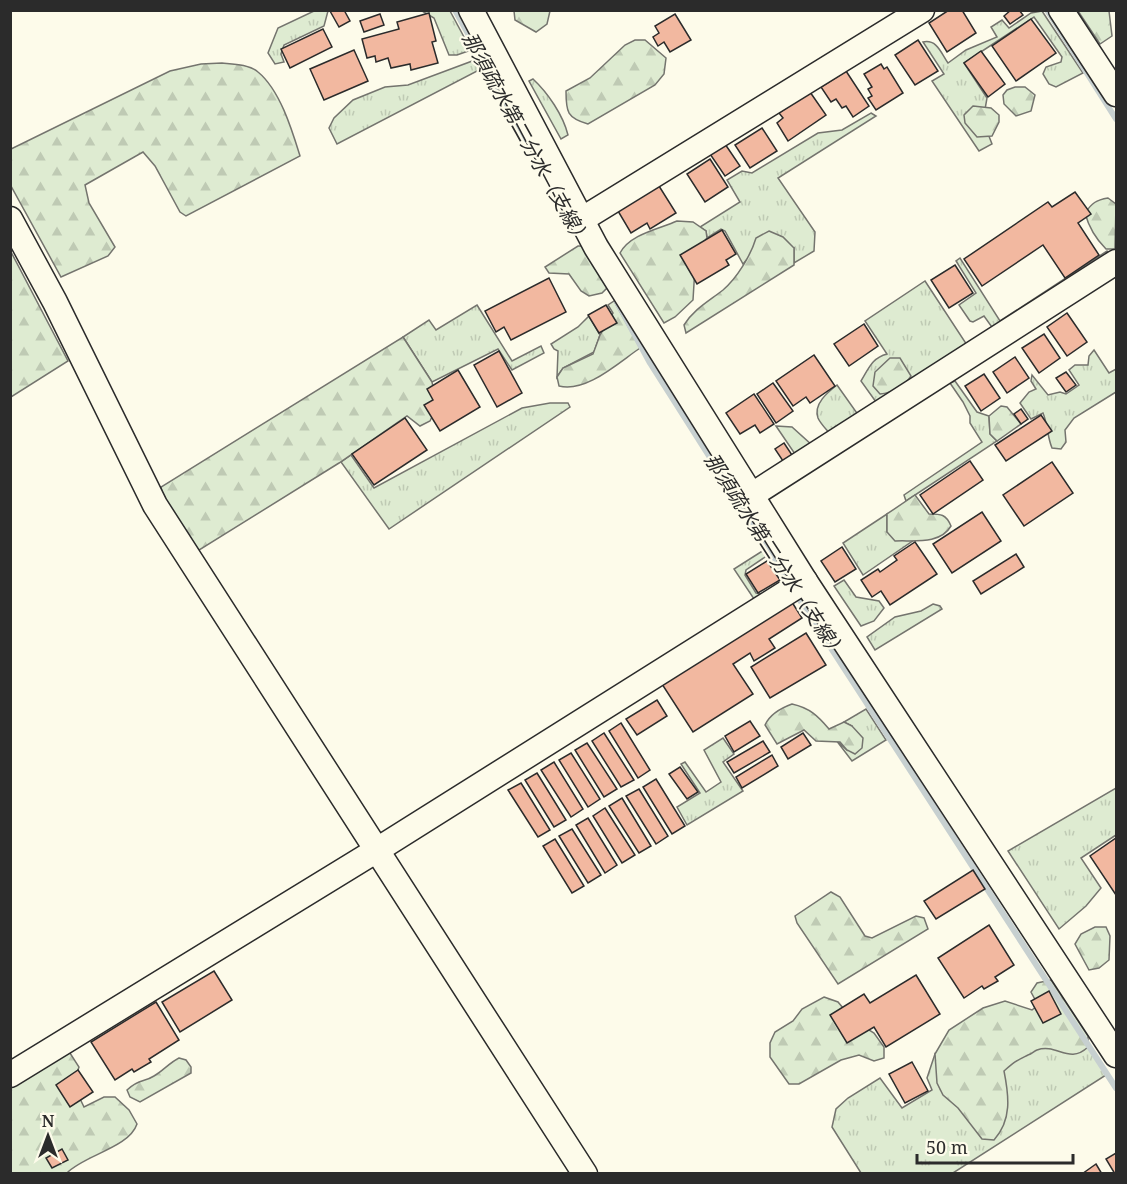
<svg xmlns="http://www.w3.org/2000/svg" width="1127" height="1184" font-family="'Noto Serif','Noto Sans JP',serif">
	<style>
		.grass { fill: url(#grass-tufts); stroke: #74746e; stroke-width: 1.5 }
		.forest { fill: url(#forest-firs); stroke: #74746e; stroke-width: 1.5 }
		.lines { fill: none; stroke-linecap: round; stroke-linejoin: round }
		.stream { stroke: #c7d0d0; stroke-width: 6 }
		.building { fill: #f2b8a0; stroke: #2b2b2b; stroke-width: 1.5 }
		.minor-casing { stroke: #2b2b2b; stroke-width: 27 }
		.minor { stroke: #fdfbea; stroke-width: 24 }
		.labels { text-anchor: middle; stroke-width: 4.5; stroke-linejoin: round; paint-order: stroke }
		.water-label { font-size: 20px; font-style: italic; fill: #2b2b2b; stroke: #fdfbea }
	</style>
	<defs>
		<pattern id="grass-tufts" width="24" height="20" patternUnits="userSpaceOnUse" patternTransform="scale(1.5)"><rect width="24" height="20" fill="#deebd1"/><path d="M3 7l-1-3M5 7V3M7 7l1-3M15 17l-1-3M17 17v-4M19 17l1-3" fill="none" stroke="#bfcab4"/></pattern>
		<pattern id="forest-firs" width="22" height="20" patternUnits="userSpaceOnUse" patternTransform="scale(1.5)"><rect width="22" height="20" fill="#deebd1"/><path d="M5 1l3.5 6h-7zM16 11l3.5 6h-7z" fill="#bfcab4"/></pattern>
	</defs>
	<rect width="100%" height="100%" fill="#fdfbea"/>
	<g class="grass">
		<path d="M314 11H328L324 26 284 45 281 54 284 62 275 64 268 53 278 28Z"/>
		<path d="M422 11H450L471 50 457 55H449L434 18Z"/>
		<path d="M1042 11 1083 73 1056 87 1049 84 1043 74 1046 67 1061 62 1062 57 1034 17 964 63 987 98 983 121 992 144 979 151 932 81 944 74 923 42C937 39 941 53 948 63L966 50 997 37 991 27 1002 20 1009 28 1031 13Z"/>
		<path d="M475 60 481 69 337 144 329 128 334 118 353 100 385 87 408 85Z"/>
		<path d="M533 79C548 93 563 115 568 135L561 139 529 81Z"/>
		<path d="M871 113 876 116 778 178 815 232 814 251 794 263V248L751 255 743 264 725 231 721 229 707 238 706 231 700 227 740 202 727 180 742 171 752 173 818 133 842 130Z"/>
		<path d="M1107 251 1111 256 994 330 984 316 973 322 970 321 959 305 976 293 956 261 960 258 1000 321Z"/>
		<path d="M925 281 967 345 876 402 861 381C869 368 872 358 887 354L865 321Z"/>
		<path d="M477 305 512 361 541 346 544 353 512 370 498 349 432 382 403 337 429 320 436 330Z"/>
		<path d="M589 316 600 335 594 352 563 368 557 377 558 351 554 349 551 344 578 327Z"/>
		<path d="M1094 350 1109 373 1116 369V392L1074 418 1065 430 1066 442 1061 449 1052 448C1047 436 1048 425 1043 413L1031 419 1020 403 1029 392 1036 389 1031 381 1032 375 1048 395 1060 392 1066 394 1079 385 1069 370 1075 365H1088L1089 356Z"/>
		<path d="M955 381 977 412 989 416 990 434 997 441 906 501 904 495 982 442 970 423V416L963 402 950 383Z"/>
		<path d="M837 385 859 416 830 434C826 429 820 423 818 418 813 404 828 392 837 385Z"/>
		<path d="M550 403H568L570 407 389 529 341 462 351 455 374 488 522 408Z"/>
		<path d="M776 426 792 427 813 446 797 457Z"/>
		<path d="M887 514V532L914 540 863 575 843 543Z"/>
		<path d="M764 550 768 555 746 570 745 575 756 593 762 594 784 581 756 602 734 569Z"/>
		<path d="M844 580 856 597 879 601 884 608 874 621 861 626 834 586Z"/>
		<path d="M933 604 940 606 942 609 875 650 867 637 895 617 921 611Z"/>
		<path d="M866 709 886 740 852 761 836 740 847 750 852 726 844 722Z"/>
		<path d="M723 738 734 754 723 762 743 791 687 825 677 807 700 793 681 764 685 762 706 792 721 782 704 750Z"/>
		<path d="M1116 788V835L1081 858 1101 888 1086 906 1059 929 1008 851Z"/>
		<path d="M1073 1024 1106 1075 953 1173H861L832 1127 836 1109 848 1098 880 1078 902 1108 932 1090 927 1078 935 1054 962 1094Z"/>
	</g>
	<g class="forest">
		<path d="M514 11V10L550 11 547 24 536 32 515 20Z"/>
		<path d="M1078 11H1109L1112 36 1100 44Z"/>
		<path d="M635 40H645L666 58 664 74 655 85 588 124C567 118 566 112 566 91L590 78 625 45Z"/>
		<path d="M222 63C233 64 249 64 258 72 280 90 292 130 300 156L186 216 180 212 155 166 143 152 85 185 89 203 115 247 108 256 61 277 11 186V149L170 71 201 64Z"/>
		<path d="M1015 87H1025L1035 95 1031 111 1016 116 1004 104 1003 95 1007 90Z"/>
		<path d="M973 106 991 108 999 115V122L992 136 977 137 965 123 964 115Z"/>
		<path d="M1108 198 1116 204 1115 249H1106C1095 238 1089 228 1085 213 1092 203 1096 200 1108 198Z"/>
		<path d="M677 221 693 222 706 231 707 238 696 251 693 300 675 317 664 323 620 253C630 234 659 229 677 221Z"/>
		<path d="M769 231 783 237 794 248V265L686 333 684 325C694 309 709 301 723 290 737 278 751 255 756 238Z"/>
		<path d="M578 246H583L607 288 602 293 589 296 581 291 569 274 549 273 545 267Z"/>
		<path d="M10 250 68 361 11 397H10Z"/>
		<path d="M614 301 640 348C618 363 586 393 559 386L557 377 563 368 593 354 600 335 613 313 608 305Z"/>
		<path d="M403 337 432 382 437 406 430 421 420 426 407 416 339 463 196 552 163 497 161 487Z"/>
		<path d="M890 358H900L911 376C905 386 892 393 880 394L873 386 875 372Z"/>
		<path d="M1001 406 1007 407 1021 424 997 441 990 434 989 416Z"/>
		<path d="M915 495 929 514C941 514 946 514 951 526 940 545 913 540 895 541L887 532V514Z"/>
		<path d="M792 704C810 708 818 716 829 729L844 722 852 726 863 738 862 748 855 754 847 750 840 742 816 741 804 730 777 744 765 725C770 714 781 708 792 704Z"/>
		<path d="M831 892 840 897 865 936 872 938 916 916 924 918 928 929 838 984 797 923 795 916Z"/>
		<path d="M1095 927H1106L1110 936 1109 960 1099 968 1089 970 1075 944 1081 934Z"/>
		<path d="M1051 980 1088 1036V1047C1069 1065 1057 1043 1037 1050 1034 1051 1032 1054 1028 1055 1016 1061 1015 1061 1004 1071 1009 1096 1012 1120 994 1140L982 1139 958 1108 943 1095 937 1083 935 1054 949 1030 983 1008 1005 1001 1032 1010 1038 1005 1031 992 1037 983Z"/>
		<path d="M824 997 838 1002 853 1020 874 1033 884 1047V1058L874 1061 859 1055 841 1060 799 1084H789L770 1057V1043L775 1032 793 1021 802 1009Z"/>
		<path d="M68 1050 79 1067 73 1084 84 1107 104 1097H115L129 1110 137 1124C129 1148 84 1155 67 1173L11 1174V1078Z"/>
		<path d="M179 1058 186 1060 191 1067V1073L140 1102 130 1097 127 1090C140 1078 143 1083 154 1076 163 1071 169 1063 179 1058Z"/>
	</g>
	<g class="lines">
		<g class="stream">
			<path d="M455 10 526 139"/>
			<path d="M1047 10 1116 119"/>
			<path d="M617 302 650 363 791 585"/>
			<path d="M796 594 1116 1088"/>
		</g>
	</g>
	<g class="building">
		<path d="M344 10 350 21 339 27 330 11Z"/>
		<path d="M949 10H962L976 33 947 52 929 23Z"/>
		<path d="M1011 10H1019L1023 15 1010 24 1004 16Z"/>
		<path d="M429 13 436 41 432 42 438 63 411 70 410 64 391 68 388 58 376 62 375 56 367 58 362 39 399 29 397 22Z"/>
		<path d="M380 14 384 25 364 32 360 21Z"/>
		<path d="M675 14 691 40 670 52 664 42 658 46 653 37 659 33 655 26Z"/>
		<path d="M1031 19 1056 53 1016 81 992 46Z"/>
		<path d="M323 29 332 47 290 68 281 49Z"/>
		<path d="M918 40 938 71 915 85 895 55Z"/>
		<path d="M354 50 368 81 324 100 310 69Z"/>
		<path d="M981 51 1005 84 988 97 964 63Z"/>
		<path d="M881 64 884 69 887 67 903 93 876 110 868 98 872 96 868 89 872 87 864 74Z"/>
		<path d="M846 71 869 106 853 117 846 106 842 108 836 99 831 102 821 87Z"/>
		<path d="M810 92 826 115 788 141 777 123 783 118 779 113Z"/>
		<path d="M762 128 777 151 750 168 735 145Z"/>
		<path d="M725 144 740 166 725 176 710 154Z"/>
		<path d="M710 159 728 187 705 202 687 174Z"/>
		<path d="M659 186 676 213 650 229 647 223 631 233 618 211Z"/>
		<path d="M1075 192 1091 214 1078 223 1099 255 1065 278 1043 245 982 286 964 259 1048 202 1052 207Z"/>
		<path d="M722 230 736 254 726 260 729 265 697 284 680 255Z"/>
		<path d="M955 265 973 293 949 308 931 280Z"/>
		<path d="M549 278 566 312 511 340 504 327 496 332 485 311Z"/>
		<path d="M606 305 617 323 599 333 588 315Z"/>
		<path d="M1067 313 1087 342 1067 356 1047 327Z"/>
		<path d="M864 324 878 346 849 366 834 344Z"/>
		<path d="M1044 334 1060 358 1039 373 1022 348Z"/>
		<path d="M499 351 522 393 497 407 474 365Z"/>
		<path d="M814 355 835 386 810 403 806 397 793 406 776 381Z"/>
		<path d="M1015 357 1029 378 1007 393 993 372Z"/>
		<path d="M458 370 480 407 440 431 424 405 433 400 427 389Z"/>
		<path d="M1066 372 1076 385 1066 392 1056 378Z"/>
		<path d="M984 374 1000 398 981 411 965 386Z"/>
		<path d="M773 383 793 411 776 423 757 394Z"/>
		<path d="M754 394 774 424 760 433 755 425 740 434 726 413Z"/>
		<path d="M1021 409 1028 419 1021 424 1014 414Z"/>
		<path d="M1041 415 1052 431 1006 461 995 445Z"/>
		<path d="M405 418 427 450 374 485 352 454Z"/>
		<path d="M784 443 792 455 783 461 775 449Z"/>
		<path d="M970 461 983 480 933 514 920 495Z"/>
		<path d="M1052 462 1073 493 1024 526 1003 495Z"/>
		<path d="M982 512 1001 541 952 573 933 544Z"/>
		<path d="M915 542 937 574 890 605 881 591 872 597 861 580 878 569 880 572 897 560 894 556Z"/>
		<path d="M842 547 856 569 835 582 821 561Z"/>
		<path d="M1016 554 1024 567 981 594 973 581Z"/>
		<path d="M767 561 780 580 758 593 746 574Z"/>
		<path d="M790 599 802 618 769 639 775 648 754 661 750 653 733 664 753 694 693 732 660 681Z"/>
		<path d="M806 633 826 665 770 698 751 667Z"/>
		<path d="M657 700 667 716 637 735 626 719Z"/>
		<path d="M750 721 760 736 734 752 725 736Z"/>
		<path d="M621 723 650 770 638 778 609 731Z"/>
		<path d="M604 733 634 780 621 787 592 741Z"/>
		<path d="M803 733 811 745 788 759 781 747Z"/>
		<path d="M763 741 770 752 734 773 727 762Z"/>
		<path d="M587 743 617 789 604 797 575 750Z"/>
		<path d="M571 753 600 799 588 807 559 760Z"/>
		<path d="M772 755 778 766 742 788 736 777Z"/>
		<path d="M554 762 583 809 571 817 541 770Z"/>
		<path d="M680 767 698 792 687 799 669 774Z"/>
		<path d="M537 773 566 820 554 827 525 780Z"/>
		<path d="M656 779 685 826 672 834 643 787Z"/>
		<path d="M521 783 550 830 538 837 508 790Z"/>
		<path d="M639 789 668 836 656 844 626 796Z"/>
		<path d="M622 798 651 846 639 853 609 806Z"/>
		<path d="M605 808 635 855 622 863 593 816Z"/>
		<path d="M588 818 617 865 605 873 576 825Z"/>
		<path d="M572 829 601 875 588 883 559 836Z"/>
		<path d="M1116 838V895L1090 856Z"/>
		<path d="M555 839 584 886 572 893 543 846Z"/>
		<path d="M973 870 985 889 936 919 924 901Z"/>
		<path d="M989 925 1014 965 995 977 998 981 984 989 982 986 964 998 938 958Z"/>
		<path d="M214 971 232 1000 180 1032 162 1002Z"/>
		<path d="M916 975 940 1014 886 1047 874 1027 847 1043 830 1015 864 994 870 1003Z"/>
		<path d="M1049 991 1061 1014 1043 1023 1031 1001Z"/>
		<path d="M156 1002 179 1040 149 1059 151 1062 134 1072 132 1069 115 1080 91 1042Z"/>
		<path d="M912 1062 928 1091 905 1103 889 1074Z"/>
		<path d="M78 1070 93 1092 70 1107 56 1085Z"/>
		<path d="M62 1149 68 1160 52 1168 46 1158Z"/>
		<path d="M1116 1153V1174H1115L1106 1159Z"/>
		<path d="M1096 1164 1102 1174H1082Z"/>
	</g>
	<g class="lines">
		<defs>
			<g id="minor">
				<path d="M471 10 596 247 805 581 1116 1055"/>
				<path d="M1061 10 1116 94"/>
				<path d="M10 219 55 302 155 505 585 1174"/>
				<path d="M581 220 922 10"/>
				<path d="M752 495 1116 262"/>
				<path d="M10 1075 377 850 805 581"/>
			</g>
		</defs>
		<use href="#minor" class="minor-casing"/>
		<use href="#minor" class="minor"/>
	</g>
	<g class="labels">
		<g class="water-label">
			<text transform="translate(526 139) rotate(61)" y="7">那須疏水第二分水（支線）</text>
			<text transform="translate(775 556) rotate(57)" y="7">那須疏水第二分水（支線）</text>
		</g>
	</g>
	<rect width="1127" height="1184" fill="none" stroke="#2b2b2b" stroke-width="24"/>
	<g transform="translate(48 1136)" stroke="#fdfbea" stroke-width="4.5" paint-order="stroke">
	<path d="M0-4.5L10 22L0 15L-10 22Z" fill="#2b2b2b"/>
	<text y="-9" font-size="16" font-weight="bold" text-anchor="middle" fill="#2b2b2b">N</text>
	</g>
	<path d="M917 1154v9h156v-9" fill="none" stroke="#2b2b2b" stroke-width="3"/>
	<text x="926" y="1154" font-size="18" fill="#2b2b2b" stroke="#fdfbea" stroke-width="4.5" paint-order="stroke">50 m</text>
</svg>
